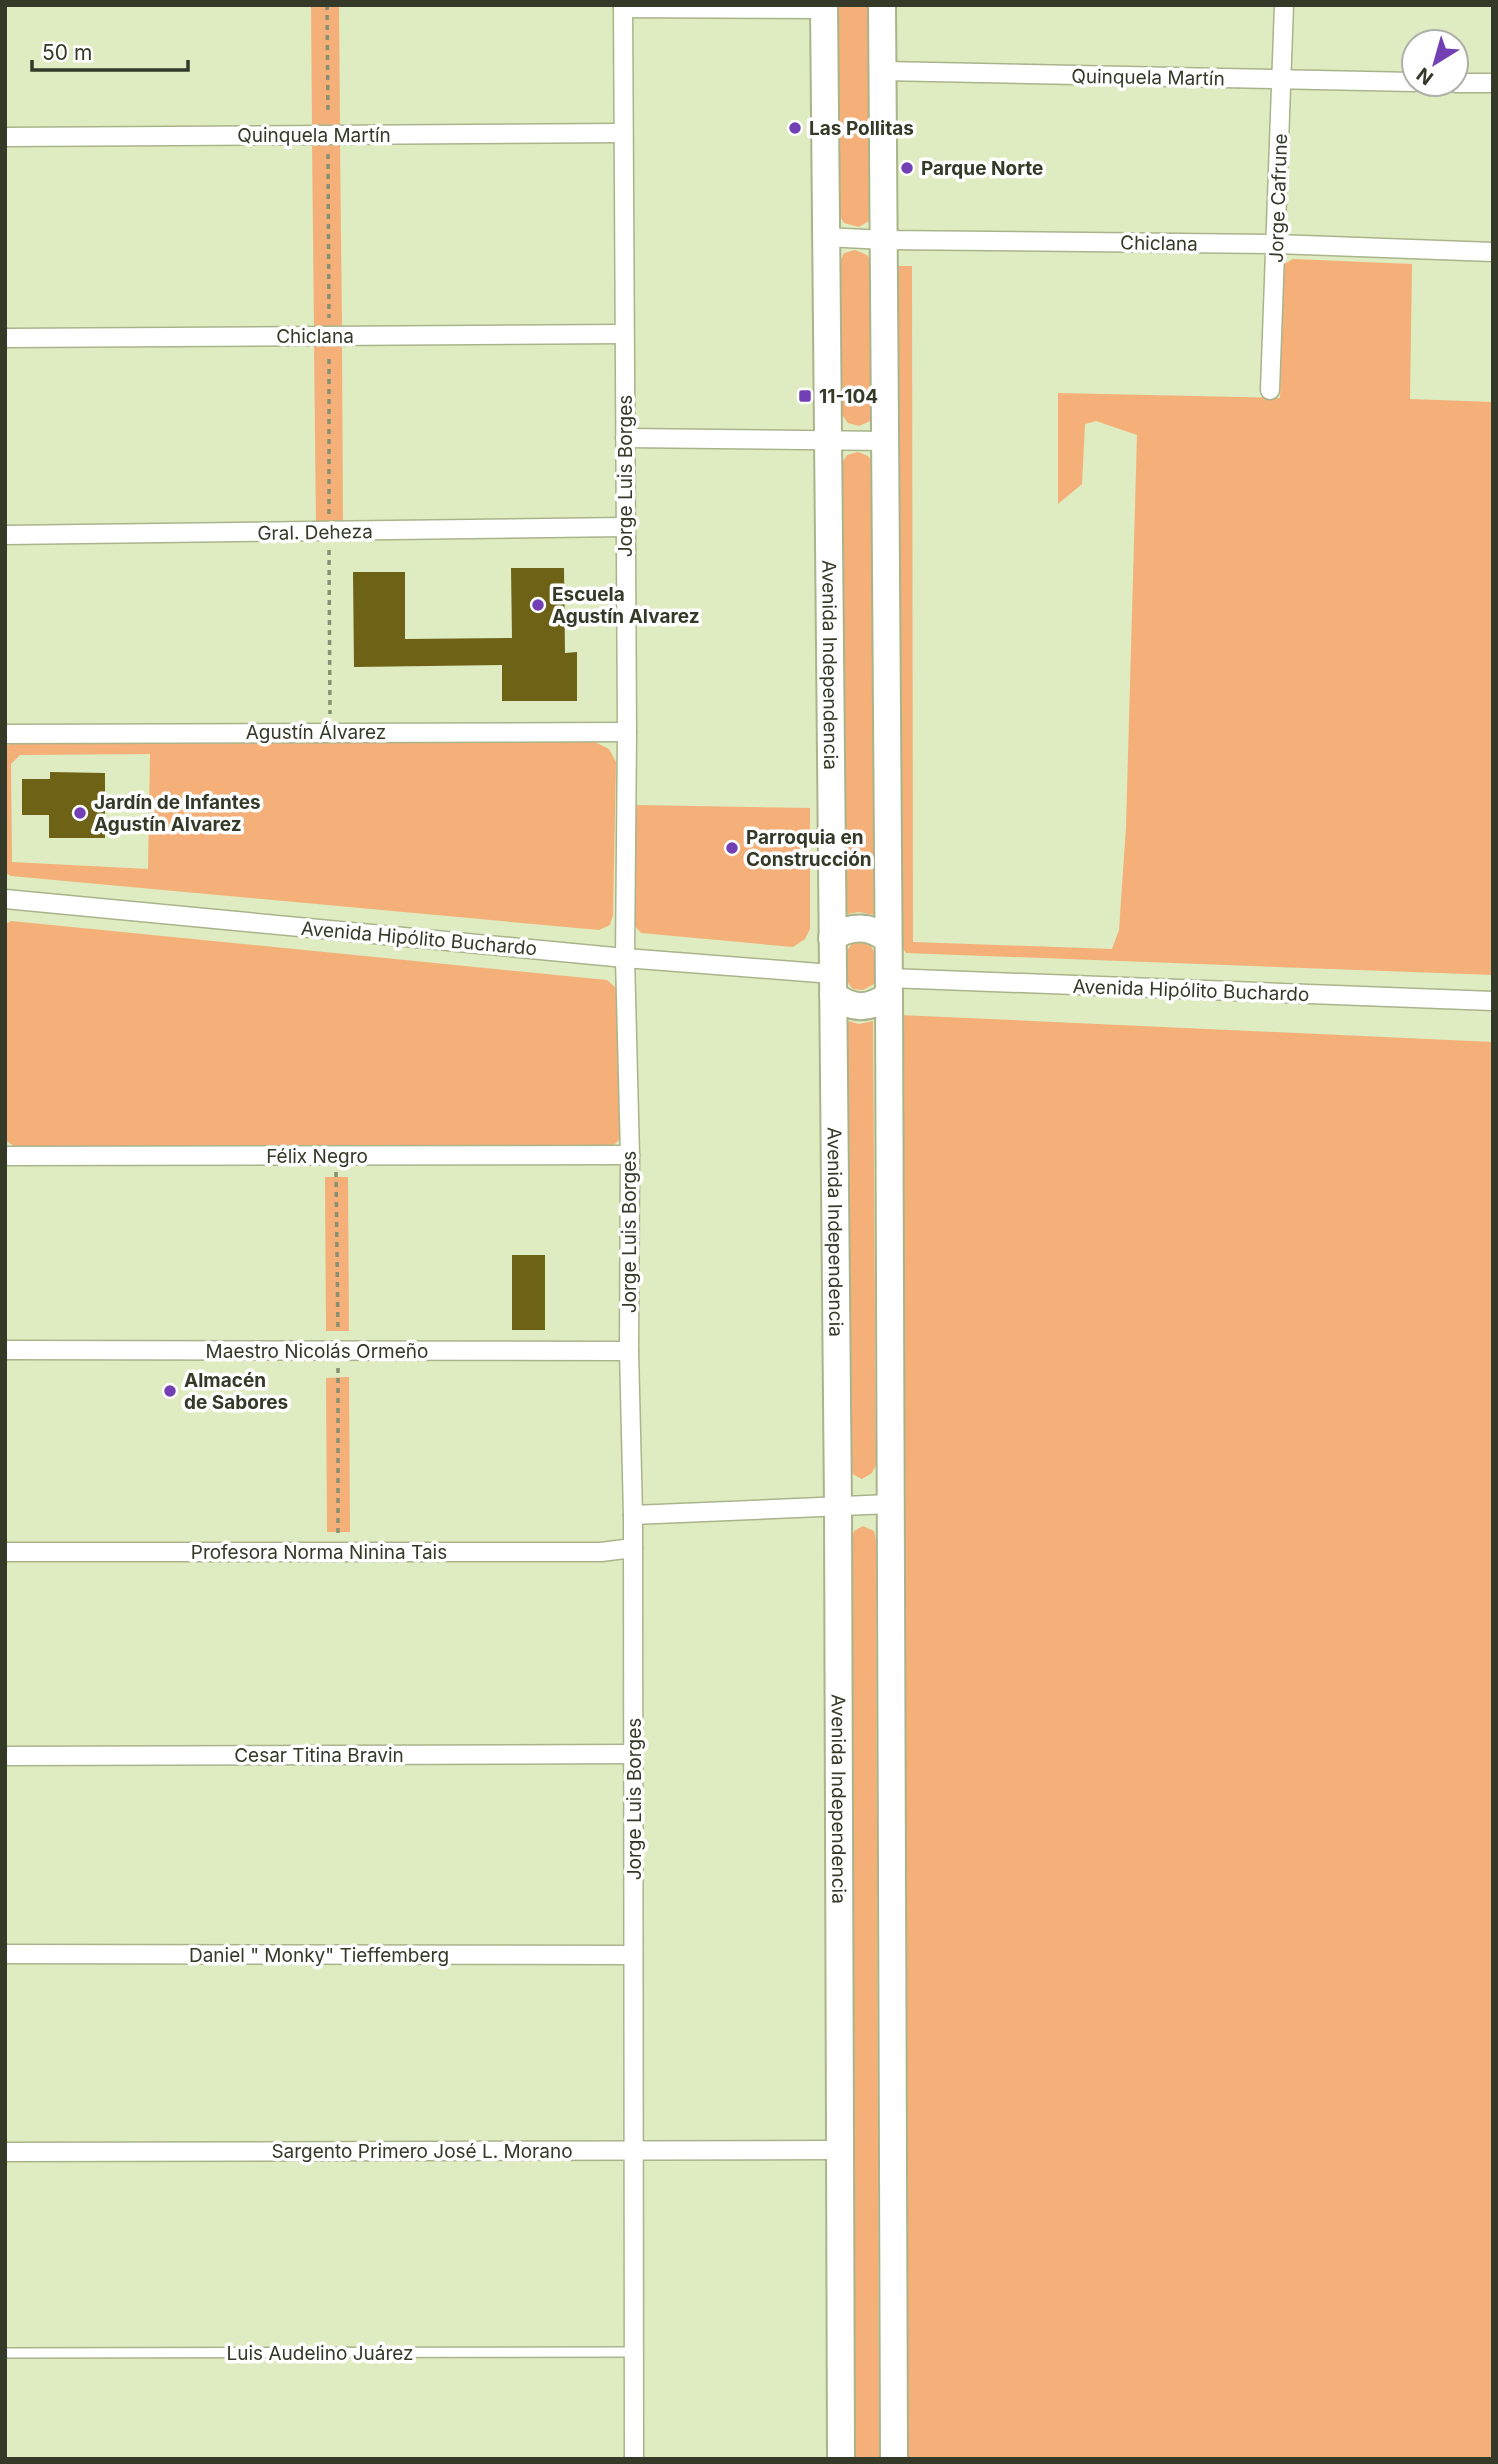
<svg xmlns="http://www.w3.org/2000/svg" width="1498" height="2464" font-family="Inter,sans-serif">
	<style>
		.green { fill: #f4b078; fill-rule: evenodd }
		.building { fill: #6d6216 }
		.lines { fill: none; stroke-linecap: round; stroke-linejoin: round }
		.service-casing { stroke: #a9b48b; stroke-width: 12 }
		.minor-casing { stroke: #a9b48b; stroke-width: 21 }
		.secondary-casing { stroke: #a9b48b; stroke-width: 30 }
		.path { stroke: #889073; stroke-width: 3.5; stroke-dasharray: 5 5; stroke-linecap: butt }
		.service { stroke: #fff; stroke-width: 9 }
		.minor { stroke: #fff; stroke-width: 18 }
		.secondary { stroke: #fff; stroke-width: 26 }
		.poi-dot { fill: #733fb5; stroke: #fff; stroke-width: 2.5 }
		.labels { text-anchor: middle; stroke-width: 7; stroke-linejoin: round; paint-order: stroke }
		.street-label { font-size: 19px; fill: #343928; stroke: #fff }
		.poi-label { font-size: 19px; font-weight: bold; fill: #343928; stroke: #fff; text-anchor: start }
	</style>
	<rect width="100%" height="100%" fill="#dfebc0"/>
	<g class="green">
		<path d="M311 5H339L340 126 312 125Z"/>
		<path d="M837 5H871L872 214 869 221 859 227 844 223 838 213Z"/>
		<path d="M312 143H340L342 327 314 326Z"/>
		<path d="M855 250 867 255 872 263V415L870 421 859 426 848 423 841 413 840 262 844 253Z"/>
		<path d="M1293 259 1412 264 1410 399 1493 402V975L906 953 900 944 898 266H912L913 942 1112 949 1119 930 1126 827 1137 435 1096 421 1085 424 1082 484 1058 504V393L1280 398 1284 264Z"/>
		<path d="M314 344 342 345 343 524H316Z"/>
		<path d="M858 452 868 456 873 463 874 915 859 912 843 915 842 463 847 455Z"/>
		<path d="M595 742 609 749 616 762 613 915 610 925 599 930 11 876 5 873V746L10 744ZM150 754 148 869 12 862 11 764 20 755Z"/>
		<path d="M635 805 810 808V929L805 939 793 947 641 933 633 924Z"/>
		<path d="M11 921 607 980 616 988 618 993 620 1139 614 1145 609 1146H14L5 1140V924Z"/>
		<path d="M861 941 871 946 876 956V983L863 990 853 989C841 978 841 955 852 944Z"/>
		<path d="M900 1015 1493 1042V2459H908Z"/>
		<path d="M845 1020 859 1024 873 1021 876 1465 872 1473 862 1479 854 1475 850 1469Z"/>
		<path d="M325 1177H348L349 1331H326Z"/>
		<path d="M349 1377 350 1532H327L326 1378Z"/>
		<path d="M863 1526 874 1531 876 1540 879 2459H855L851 1540 854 1531Z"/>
	</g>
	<g class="building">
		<path d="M511 568H564L565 653 577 652V701H502V665L354 667 353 572H405V639L512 638Z"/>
		<path d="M50 772 105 773V838H49V815H22V779H50Z"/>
		<rect x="512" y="1255" width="33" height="75"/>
	</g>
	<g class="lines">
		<defs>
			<path id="service" d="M5 2353 634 2352"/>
			<g id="minor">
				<path d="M623 5 627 732 625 958 630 1155 629 1351 633 1515 634 2459"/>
				<path d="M623 8 824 9"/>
				<path d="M883 71 1414 82"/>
				<path d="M1456 83H1493"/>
				<path d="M5 137 623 133"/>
				<path d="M825 237 885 240 1276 244 1493 252"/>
				<path d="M5 338 624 334"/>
				<path d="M1270 390 1284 5"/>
				<path d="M625 438 885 441"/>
				<path d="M5 535 625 527"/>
				<path d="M5 734 627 732"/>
				<path d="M5 899 625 958 832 974"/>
				<path d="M889 978 1493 1001"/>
				<path d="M5 1156 630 1155"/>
				<path d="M5 1350 629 1351"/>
				<path d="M633 1515 890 1504"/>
				<path d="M5 1552H601L633 1548"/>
				<path d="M5 1756 634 1754"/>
				<path d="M5 1954 633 1955"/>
				<path d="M5 2152 839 2150"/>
			</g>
			<g id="secondary">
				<path id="s1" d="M824 5 838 1506 841 2459"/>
				<path d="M882 5 889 995 894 2459"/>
				<path d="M832 938C850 925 871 925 888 940"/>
				<path d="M833 995C853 1010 869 1010 889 995"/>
			</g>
		</defs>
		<use href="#service" class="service-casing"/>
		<use href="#minor" class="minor-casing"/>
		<use href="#secondary" class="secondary-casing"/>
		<g class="path">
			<path d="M327 5 328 115"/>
			<path d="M328 154 329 318"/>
			<path d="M329 514V354"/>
			<path d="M329 550 330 714"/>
			<path d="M336 1172 338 1332"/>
			<path d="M338 1368V1535"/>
		</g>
		<use href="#service" class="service"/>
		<use href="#minor" class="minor"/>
		<use href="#secondary" class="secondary"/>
	</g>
	<g class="poi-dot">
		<circle cx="795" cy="128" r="7"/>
		<circle cx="907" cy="168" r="7"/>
		<rect x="798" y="389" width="14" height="14" rx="3.5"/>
		<circle cx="538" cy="605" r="7"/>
		<circle cx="80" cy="813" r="7"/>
		<circle cx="732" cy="848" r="7"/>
		<circle cx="170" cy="1391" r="7"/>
	</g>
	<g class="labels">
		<g class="street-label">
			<text transform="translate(1148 77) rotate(1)" y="7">Quinquela Martín</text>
			<text x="314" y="142">Quinquela Martín</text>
			<text transform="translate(1278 198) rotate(-88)" y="7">Jorge Cafrune</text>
			<text transform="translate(1159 243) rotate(1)" y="7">Chiclana</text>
			<text x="315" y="343">Chiclana</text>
			<text transform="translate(625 476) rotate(-90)" y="7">Jorge Luis Borges</text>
			<text transform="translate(315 532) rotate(-1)" y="7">Gral. Deheza</text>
			<text dy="7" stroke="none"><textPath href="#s1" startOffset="660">Avenida Independencia</textPath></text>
			<text x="316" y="739">Agustín Álvarez</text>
			<text transform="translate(419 938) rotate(5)" y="7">Avenida Hipólito Buchardo</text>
			<text transform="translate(1191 990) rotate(2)" y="7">Avenida Hipólito Buchardo</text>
			<text x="317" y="1163">Félix Negro</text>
			<text transform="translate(629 1232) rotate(-90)" y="7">Jorge Luis Borges</text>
			<text dy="7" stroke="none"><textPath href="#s1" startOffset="1227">Avenida Independencia</textPath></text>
			<text x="317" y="1358">Maestro Nicolás Ormeño</text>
			<text x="319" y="1559">Profesora Norma Ninina Tais</text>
			<text x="319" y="1762">Cesar Titina Bravin</text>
			<text transform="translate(634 1799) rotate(-90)" y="7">Jorge Luis Borges</text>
			<text dy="7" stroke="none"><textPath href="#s1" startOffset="1794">Avenida Independencia</textPath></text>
			<text x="319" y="1962">Daniel " Monky" Tieffemberg</text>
			<text x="422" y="2158">Sargento Primero José L. Morano</text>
			<text x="320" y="2360">Luis Audelino Juárez</text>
		</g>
		<g class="poi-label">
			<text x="809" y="135">Las Pollitas</text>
			<text x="921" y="175">Parque Norte</text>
			<text x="819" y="403">11-104</text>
			<text x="552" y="601">Escuela<tspan x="552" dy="22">Agustín Alvarez</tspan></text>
			<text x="94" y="809">Jardín de Infantes<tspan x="94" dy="22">Agustín Alvarez</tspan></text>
			<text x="746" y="844">Parroquia en<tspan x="746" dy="22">Construcción</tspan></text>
			<text x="184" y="1387">Almacén<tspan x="184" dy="22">de Sabores</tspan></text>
		</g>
	</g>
	<rect width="1498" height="2464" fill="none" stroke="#343928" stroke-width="14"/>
	<g transform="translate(1435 63) rotate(217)"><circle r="33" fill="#ffffff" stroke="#aeb0a9" stroke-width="2"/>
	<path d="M0-5L12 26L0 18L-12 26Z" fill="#733fb5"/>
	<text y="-10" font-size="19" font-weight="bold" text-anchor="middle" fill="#343928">N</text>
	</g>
	<path d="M32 60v10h156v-10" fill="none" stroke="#343928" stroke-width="3.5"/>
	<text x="42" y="60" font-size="21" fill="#343928" stroke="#ffffff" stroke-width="5" paint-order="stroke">50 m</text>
</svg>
